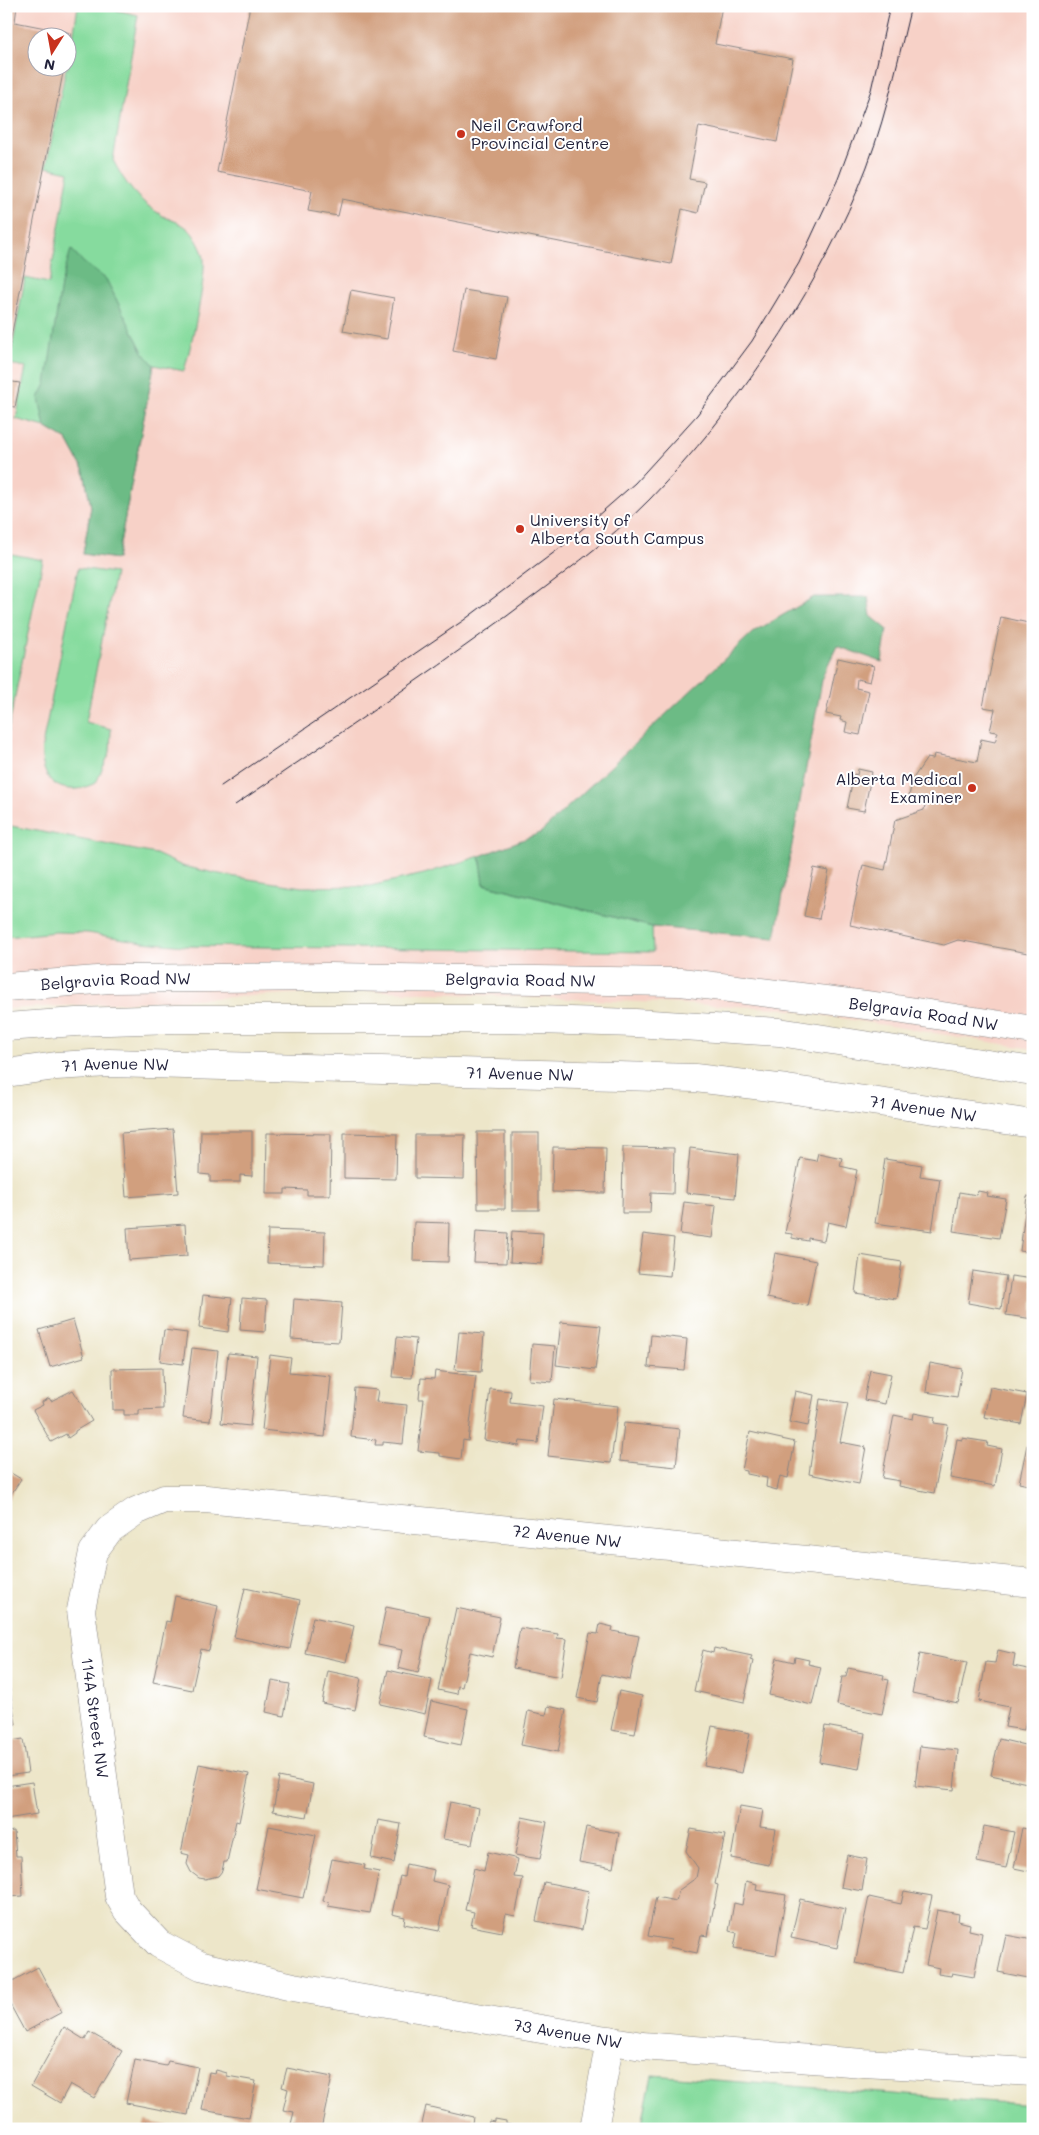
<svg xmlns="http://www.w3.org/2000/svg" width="1039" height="2135" font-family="Mali,sans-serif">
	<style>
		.built { fill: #f7d1c7; fill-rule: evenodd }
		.green { fill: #86db9e; stroke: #547e6c }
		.forest { fill: #6cbb85; stroke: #476e60 }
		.building { fill: #d19f7e }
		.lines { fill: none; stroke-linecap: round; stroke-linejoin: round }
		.street-casing { stroke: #888482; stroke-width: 29 }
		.secondary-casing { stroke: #888482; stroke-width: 29 }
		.street { stroke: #fff; stroke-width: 28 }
		.secondary { stroke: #fff; stroke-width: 28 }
		.tram { stroke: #22223b; stroke-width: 1 }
		.poi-dot { fill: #c8321e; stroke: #fff; stroke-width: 2 }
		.labels { text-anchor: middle; stroke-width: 4; stroke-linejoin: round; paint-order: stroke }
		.poi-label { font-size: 16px; fill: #22223b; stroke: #fff; text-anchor: start }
		.street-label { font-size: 16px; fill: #22223b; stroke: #fff }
	</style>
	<rect width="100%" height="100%" fill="#fff"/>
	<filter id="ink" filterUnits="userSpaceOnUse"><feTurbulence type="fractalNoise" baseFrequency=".02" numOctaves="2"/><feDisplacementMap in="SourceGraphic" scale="10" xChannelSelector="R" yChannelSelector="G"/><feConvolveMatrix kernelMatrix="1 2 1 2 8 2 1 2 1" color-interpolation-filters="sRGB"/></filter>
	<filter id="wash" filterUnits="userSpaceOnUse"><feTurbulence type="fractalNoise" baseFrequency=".0096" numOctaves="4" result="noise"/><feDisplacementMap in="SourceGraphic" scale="20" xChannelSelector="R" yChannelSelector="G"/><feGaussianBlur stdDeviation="1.12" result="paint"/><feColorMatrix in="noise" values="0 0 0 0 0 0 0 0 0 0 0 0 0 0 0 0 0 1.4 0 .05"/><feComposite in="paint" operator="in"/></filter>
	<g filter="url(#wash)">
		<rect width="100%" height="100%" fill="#ede6c9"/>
		<path class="built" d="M6 6H1033V1049L778 1008 362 990 6 1009ZM38 38H68V68H38Z"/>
		<g class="green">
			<path d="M78 6H97L138 15 113 160C125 184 139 202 163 216 170 220 180 222 187 228 193 232 201 247 203 254 209 270 190 351 184 371L154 365 117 559 83 554 91 507 84 471 67 440 45 427 16 419 26 367 9 364 25 278 49 283 69 172 46 167 66 68H68Z"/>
			<path d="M6 553 43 560 6 740Z"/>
			<path d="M78 568 115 573 86 722 111 729 110 752 96 783C90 785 83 789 77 789 49 791 40 770 42 746Z"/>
			<path d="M6 825 156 854 182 866 229 876 302 887 370 886 424 874 480 856 484 884 652 927 653 952 185 946 143 942 88 933 56 932 6 937Z"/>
			<path d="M652 2075 1033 2105V2129H641Z"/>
		</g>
		<g class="forest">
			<path d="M71 249 84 263 106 279 143 352 154 365 117 559 83 554 91 507 84 471 67 440 45 427 39 398 46 384 61 285Z"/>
			<path d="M814 597H868L871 616 887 629 882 662 837 646 823 675 775 938 652 927 484 884 480 856 540 833 752 633Z"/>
		</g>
		<g id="blocks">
			<g class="building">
				<path d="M6 6H17L15 22 71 33 68 46V38H38V68H64L7 358Z"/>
				<path d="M250 6H722L715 44 793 59 777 142 699 126 689 179 705 182 698 213 682 209 671 264 342 199 338 216 308 211 312 191 217 172Z"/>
				<path d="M351 290 394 298 387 339 343 331Z"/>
				<path d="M464 290 507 297 496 359 453 351Z"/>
				<path d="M6 381 20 383 15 407 6 406Z"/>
				<path d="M1001 617 1033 624V954L958 940 944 945 850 925 863 865 885 870 895 820 924 810 926 800 909 797 912 780 927 758 933 759 934 754 977 762 981 739 995 742 998 732 990 731 995 709 983 707Z"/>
				<path d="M838 658 874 666 870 682 857 679 856 688 869 691 860 735 845 732 847 722 840 720 841 717 826 714Z"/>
				<path d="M858 769 872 772 864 811 847 808 854 774 857 775Z"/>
				<path d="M814 868 829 871 819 919 804 916Z"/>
				<path d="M173 1129 178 1193 126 1197 121 1133Z"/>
				<path d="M201 1131H252V1176L240 1175V1182H210V1175L200 1174Z"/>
				<path d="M477 1132H505V1209H478Z"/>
				<path d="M267 1133 331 1134 330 1195H307V1190L285 1189V1194H266Z"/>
				<path d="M344 1133 397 1134 396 1179 344 1178Z"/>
				<rect x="512" y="1133" width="27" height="77"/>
				<path d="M415 1135H465L464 1179 415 1178Z"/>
				<path d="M553 1147 606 1148 605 1193 552 1192Z"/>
				<path d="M623 1147 674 1148 673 1194 651 1193 650 1213H622Z"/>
				<path d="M690 1148 739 1154 735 1198 686 1193Z"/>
				<path d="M818 1153 842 1158 840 1166 857 1170 846 1226 828 1222 824 1241 808 1238V1241L792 1238V1234L785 1233 800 1158 816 1161Z"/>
				<path d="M885 1159 922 1165 920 1176 940 1179 932 1231 875 1223Z"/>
				<path d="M978 1191 988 1193 987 1196 1006 1199 999 1238 953 1231 959 1192 977 1195Z"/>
				<path d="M1027 1196 1033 1197V1253L1020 1251Z"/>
				<path d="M684 1202 716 1206 712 1238 680 1234Z"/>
				<path d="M414 1222 449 1223 448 1262 413 1261Z"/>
				<path d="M185 1224 187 1256 129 1260 127 1228Z"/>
				<path d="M268 1230 325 1232 324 1265 267 1263Z"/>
				<path d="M476 1231 508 1233 506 1263 474 1262Z"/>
				<path d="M512 1231 543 1233 542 1264 510 1262Z"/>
				<path d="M643 1234 674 1238 670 1276 638 1273Z"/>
				<path d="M775 1253 816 1261 807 1306 767 1298Z"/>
				<path d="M860 1255 902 1262 896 1299 855 1293Z"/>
				<path d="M973 1271 1006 1276 1001 1309 968 1303Z"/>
				<path d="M1011 1276 1033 1279V1319L1006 1315Z"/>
				<path d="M203 1295 232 1298 228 1332 199 1328Z"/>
				<path d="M242 1298 267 1300 265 1332 240 1330Z"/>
				<path d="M294 1299 342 1303 339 1342 291 1339Z"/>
				<path d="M73 1320 84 1357 50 1367 39 1330Z"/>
				<path d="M561 1322 601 1326 595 1370 556 1365Z"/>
				<path d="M164 1330 187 1333 183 1364 160 1361Z"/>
				<path d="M459 1332 484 1334 481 1372 455 1370Z"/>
				<path d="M651 1335 687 1339 684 1370 648 1367Z"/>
				<path d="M397 1337 416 1339 412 1378 393 1377Z"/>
				<path d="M532 1344 555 1346 552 1382 529 1380Z"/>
				<path d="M192 1348 218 1351 210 1421 183 1418Z"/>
				<path d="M228 1353 257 1356 250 1426 221 1423Z"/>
				<path d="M270 1355 291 1358 289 1372 331 1376 325 1437 262 1430Z"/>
				<path d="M930 1363 962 1369 957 1397 926 1392Z"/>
				<path d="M162 1368 163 1409 139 1410V1415H124V1410H113L112 1369Z"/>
				<path d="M870 1370 891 1374 885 1404 864 1400Z"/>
				<path d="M435 1371 476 1376 468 1441 463 1440 461 1459 440 1456V1453L418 1451 424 1399H419L421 1378 434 1379Z"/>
				<path d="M990 1387 1027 1394 1021 1424 984 1417Z"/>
				<path d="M355 1388 378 1390 376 1402 407 1405 403 1444 383 1442V1445H375L376 1440 351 1437Z"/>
				<path d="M490 1389 511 1391 510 1402 543 1406 538 1443 520 1441 519 1446 484 1440Z"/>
				<path d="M1032 1389H1033V1409L1028 1408Z"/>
				<path d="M73 1390 92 1421 75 1431V1433L68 1438 66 1434 51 1442 33 1410 43 1405 42 1402 49 1398 51 1401Z"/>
				<path d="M795 1391 814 1395 808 1426 789 1422Z"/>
				<path d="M554 1399 618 1406 611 1463 548 1456Z"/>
				<path d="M820 1399 848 1403 840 1442 866 1447 859 1484 809 1474Z"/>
				<path d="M914 1413 935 1417 934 1423 948 1425 934 1493 899 1486 900 1481 882 1478 894 1415 913 1419Z"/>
				<path d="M624 1423 680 1429 676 1467 620 1461Z"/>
				<path d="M750 1432 795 1442 788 1478 780 1476 777 1490 766 1487 767 1478 747 1474V1471L742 1470Z"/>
				<path d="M962 1438 988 1442 987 1446 1002 1449 995 1486 950 1478 957 1439 962 1440Z"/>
				<path d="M1027 1445 1033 1446V1486L1019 1483Z"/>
				<path d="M6 1470 21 1479 6 1502Z"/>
				<path d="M245 1588 300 1600 290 1649 234 1637Z"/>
				<path d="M175 1596 218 1606 209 1651 201 1649 192 1690 153 1682 166 1621 170 1622Z"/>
				<path d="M386 1607 430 1616 418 1673 398 1668 402 1650 378 1645Z"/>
				<path d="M456 1608 500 1617 492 1657 470 1652 462 1687 458 1686 457 1694 438 1690Z"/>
				<path d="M313 1617 354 1626 346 1662 305 1653Z"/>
				<path d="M600 1624 613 1627 612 1631 639 1636 630 1680 602 1674 597 1702 577 1698 590 1633 598 1634Z"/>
				<path d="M520 1628 558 1634 557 1638 567 1639 561 1677 513 1668Z"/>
				<path d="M714 1648 752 1656 750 1660 753 1661 744 1702 694 1691 703 1650 713 1653Z"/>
				<path d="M998 1650 1015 1654 1013 1666 1033 1670V1685L1024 1730 1005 1727 1009 1707 979 1701 986 1662 995 1663Z"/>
				<path d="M920 1653 967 1663 958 1703 912 1693Z"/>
				<path d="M795 1657 809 1660 808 1664 821 1667 812 1705 769 1695 777 1658 794 1662Z"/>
				<path d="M848 1668 884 1675 883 1679 889 1680 882 1714 837 1705 842 1677H846Z"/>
				<path d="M6 1669 16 1724 6 1726Z"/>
				<path d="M388 1670 432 1680 425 1714 380 1704Z"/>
				<path d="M328 1671 361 1678 355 1710 322 1703Z"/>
				<path d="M272 1681 290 1684 284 1716 266 1712Z"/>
				<path d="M619 1691 642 1696 635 1734 611 1730Z"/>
				<path d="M431 1701 468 1709 461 1745 424 1737Z"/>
				<path d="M548 1706 566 1710 558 1752 521 1745 528 1711 546 1715Z"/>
				<path d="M712 1726 750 1733 742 1773 704 1766Z"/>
				<path d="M825 1726 865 1733 859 1769 819 1762Z"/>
				<path d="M23 1739 28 1773 6 1776V1742Z"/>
				<path d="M999 1739 1033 1747 1027 1783 991 1775Z"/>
				<path d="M920 1746 958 1750 954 1790 915 1786Z"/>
				<path d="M199 1764 249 1774 239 1822 236 1821 227 1862H224L222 1871 218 1876 205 1879 199 1878 191 1872 187 1864 189 1855 181 1853Z"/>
				<path d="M279 1777 313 1784 307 1817 273 1811Z"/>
				<path d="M32 1782 37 1814 6 1819V1786Z"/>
				<path d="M450 1802 479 1808 472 1844 443 1839Z"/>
				<path d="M740 1806 763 1810 760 1827 776 1829 769 1865 731 1858Z"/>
				<path d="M522 1817 547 1822 540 1859 515 1855Z"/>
				<path d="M378 1820 401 1824 394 1863 371 1858Z"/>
				<path d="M269 1826 316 1835 303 1898 256 1889Z"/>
				<path d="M984 1826 1014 1832 1006 1868 977 1862Z"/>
				<path d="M586 1827 619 1833 613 1868 579 1862Z"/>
				<path d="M1022 1828 1033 1830V1872L1014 1868Z"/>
				<path d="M691 1829 725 1835 715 1884 718 1885 708 1936 701 1935 697 1953 669 1947 671 1940 648 1936 656 1897 676 1901 679 1890 696 1878 698 1868 686 1851Z"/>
				<path d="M14 1831 16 1856H21L23 1896 6 1897V1832Z"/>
				<path d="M488 1852 518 1859 514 1877 523 1878 515 1916 506 1914 502 1932 471 1926 474 1912 465 1910 474 1868 484 1871Z"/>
				<path d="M847 1855 867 1859 862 1891 841 1887Z"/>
				<path d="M332 1859 365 1865 364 1869 379 1872 370 1913 328 1906 329 1902 323 1901Z"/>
				<path d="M406 1864 434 1870 432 1881 448 1885 439 1931 404 1924 405 1917 392 1914 400 1876 404 1877Z"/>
				<path d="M746 1881 757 1884 756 1890 786 1895 776 1955 734 1948 737 1933 729 1931 734 1903 742 1905Z"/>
				<path d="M544 1882 589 1891 582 1930 536 1921Z"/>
				<path d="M904 1891 932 1896 925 1929 913 1927 903 1973 855 1963 869 1897 901 1904Z"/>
				<path d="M800 1899 845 1909 837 1948 791 1938Z"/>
				<path d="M937 1910 959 1914 958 1921 970 1924 969 1930 982 1933 974 1977 952 1973 951 1976 938 1974 939 1968 926 1965Z"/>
				<path d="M1006 1935 1033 1940V1979L998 1972Z"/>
				<path d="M38 1967 62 2012 25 2032 6 1997V1982L7 1984Z"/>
				<path d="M64 2027 85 2040 89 2032 122 2051 94 2098 70 2084 60 2103 31 2086Z"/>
				<path d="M135 2060 166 2066 168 2061 198 2067 188 2115 126 2103Z"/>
				<path d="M287 2068 332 2077 321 2129 291 2124 294 2112 283 2110 288 2089 282 2087Z"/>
				<path d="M216 2070 227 2073V2076L256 2081 249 2118 202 2110 209 2072 215 2073Z"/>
				<path d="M426 2106 473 2117 471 2129H421Z"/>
				<path d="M495 2119 506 2121V2124L525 2129H487L489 2121 495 2122Z"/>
				<path d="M145 2121 179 2128V2129H143Z"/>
			</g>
		</g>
	</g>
	<g filter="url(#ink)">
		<use href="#blocks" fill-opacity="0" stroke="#888482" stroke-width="1"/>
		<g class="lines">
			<defs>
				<g id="street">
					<path id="s1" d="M6 1073 56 1066 109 1063 695 1078 787 1089 1033 1124"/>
					<path id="s2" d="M1033 1583 206 1499H164L136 1511 109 1530 93 1552 81 1610 119 1896 127 1910 159 1944 201 1966 293 1987 642 2046 863 2063 1033 2072"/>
					<path d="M594 2129 610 2040"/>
				</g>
				<g id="secondary">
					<path id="s3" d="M6 987 110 979 328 977 681 982 890 1008 1033 1030"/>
					<path d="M6 1027 76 1022 175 1019H505L635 1023 779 1032 1033 1071"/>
				</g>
			</defs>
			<use href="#street" class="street-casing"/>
			<use href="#secondary" class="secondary-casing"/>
			<use href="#street" class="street"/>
			<use href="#secondary" class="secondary"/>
			<g class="tram">
				<path d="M221 786 464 620 564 545 635 483 697 415 752 341 799 263 838 179 871 90 890 6"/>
				<path d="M235 805C326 743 418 681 507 616 556 579 607 543 650 499 737 408 809 304 858 189 883 131 896 68 911 6"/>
			</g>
		</g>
	</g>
	<g class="poi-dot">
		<circle cx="461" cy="134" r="5"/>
		<circle cx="520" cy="529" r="5"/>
		<circle cx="972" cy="788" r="5"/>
	</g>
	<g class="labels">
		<g class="poi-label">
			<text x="471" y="131">Neil Crawford<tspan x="471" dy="18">Provincial Centre</tspan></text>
			<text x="530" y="526">University of<tspan x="530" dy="18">Alberta South Campus</tspan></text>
			<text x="962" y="785" text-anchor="end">Alberta Medical<tspan x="962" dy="18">Examiner</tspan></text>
		</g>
		<g class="street-label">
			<text dy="6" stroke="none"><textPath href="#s3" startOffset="515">Belgravia Road NW</textPath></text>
			<text dy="6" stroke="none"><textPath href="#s3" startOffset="110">Belgravia Road NW</textPath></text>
			<text dy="6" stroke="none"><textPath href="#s3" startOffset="920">Belgravia Road NW</textPath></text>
			<text dy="6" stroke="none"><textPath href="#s1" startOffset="110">71 Avenue NW</textPath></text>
			<text dy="6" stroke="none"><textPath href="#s1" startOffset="515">71 Avenue NW</textPath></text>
			<text dy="6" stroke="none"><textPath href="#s1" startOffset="920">71 Avenue NW</textPath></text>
			<text transform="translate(567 1536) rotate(6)" y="6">72 Avenue NW</text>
			<text dy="6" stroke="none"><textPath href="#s2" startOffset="1132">114A Street NW</textPath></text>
			<text dy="6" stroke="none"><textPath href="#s2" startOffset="1795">73 Avenue NW</textPath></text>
		</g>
	</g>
	<rect width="1039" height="2135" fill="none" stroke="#fff" stroke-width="25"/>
	<g transform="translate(52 52) rotate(191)"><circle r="24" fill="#ffffff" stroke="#a7a7b1"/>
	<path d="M0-4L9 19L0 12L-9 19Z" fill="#c8321e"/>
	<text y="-8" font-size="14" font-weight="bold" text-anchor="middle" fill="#22223b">N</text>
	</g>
</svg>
